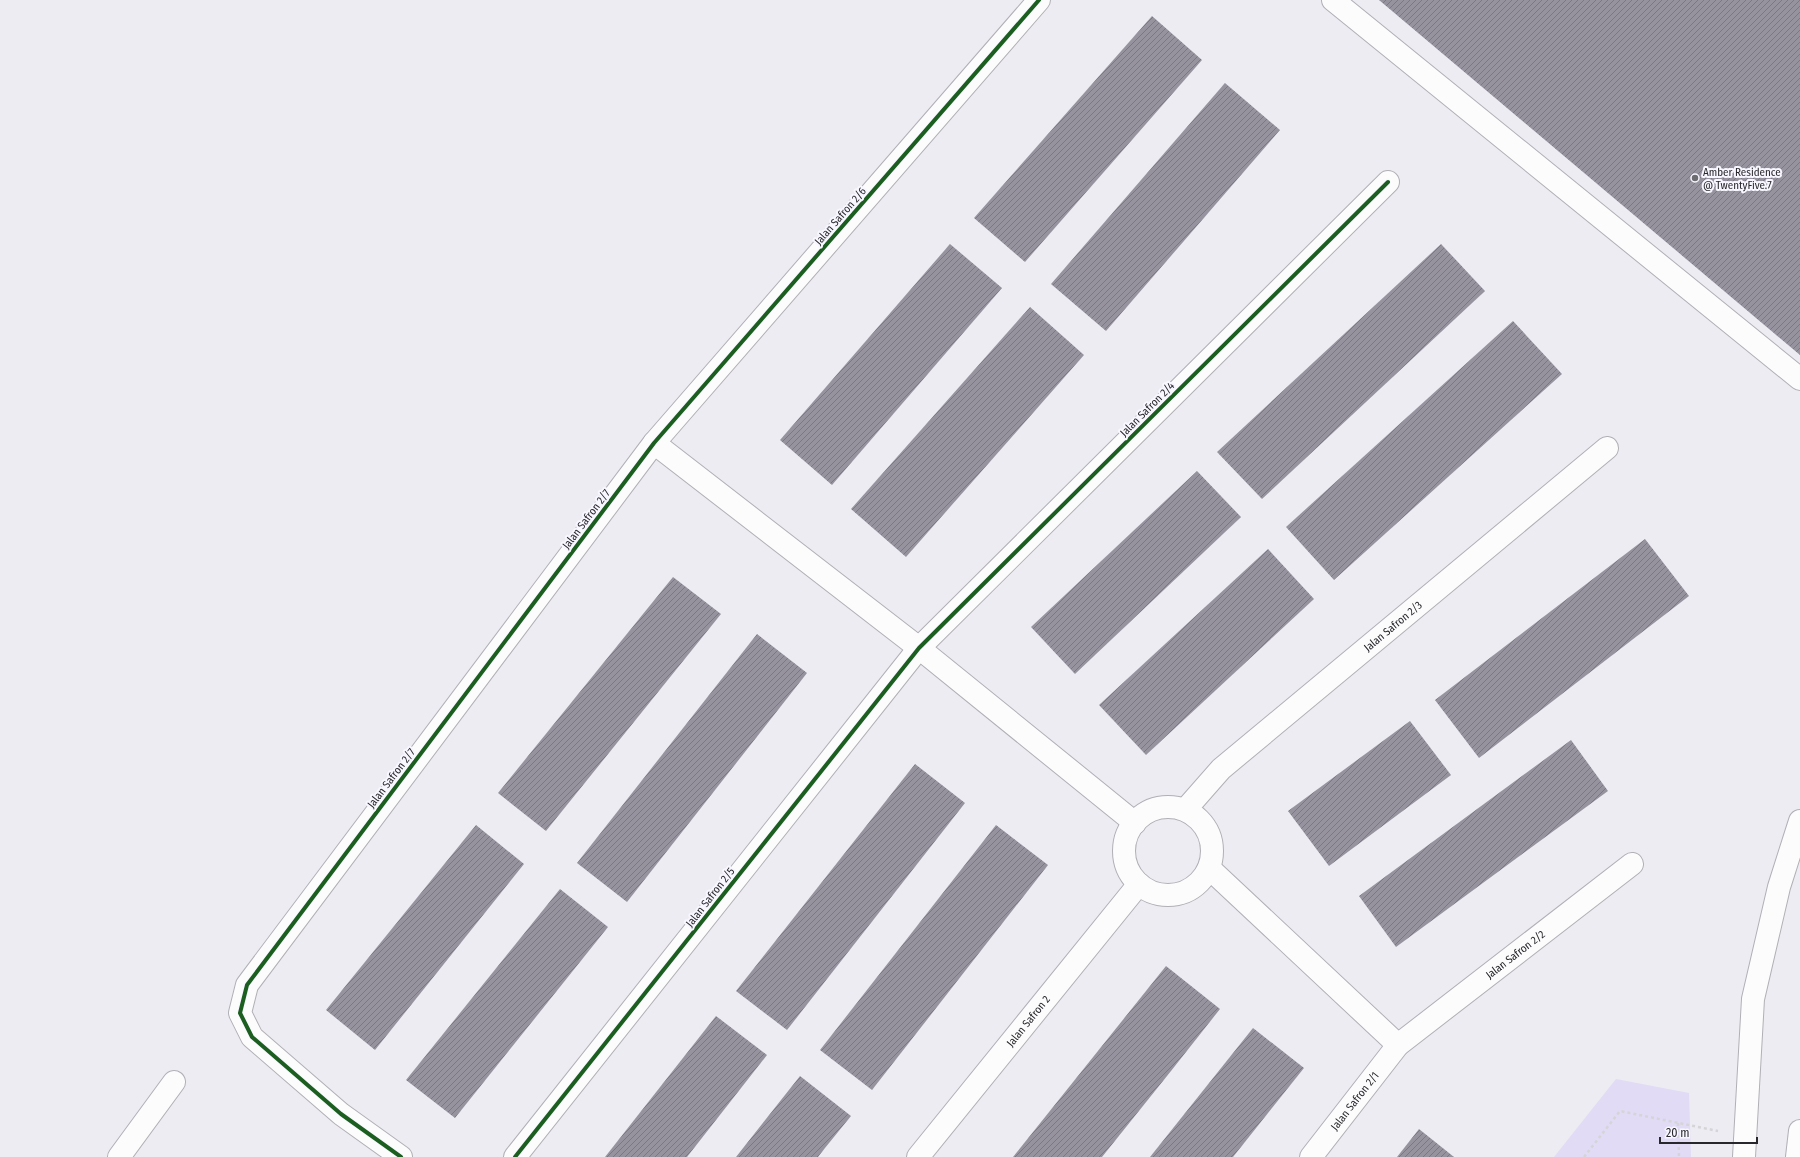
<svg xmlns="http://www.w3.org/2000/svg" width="1800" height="1157" font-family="'Fira Sans Condensed',sans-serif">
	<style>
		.park { fill: #e1dbf6 }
		.building { fill: url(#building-hatch) }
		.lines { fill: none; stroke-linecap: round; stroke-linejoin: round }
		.minor-casing { stroke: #b0b0b5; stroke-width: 24 }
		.path { stroke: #d5d5d7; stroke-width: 2.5; stroke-dasharray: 3 3; stroke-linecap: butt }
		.minor { stroke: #fcfcfd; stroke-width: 22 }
		.cycleway-casing { stroke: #f8f7ff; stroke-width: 6 }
		.cycleway { stroke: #1b5e20; stroke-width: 4 }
		.poi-dot { fill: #6d6c71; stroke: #f8f7ff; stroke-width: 1.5 }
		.labels { text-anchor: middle; stroke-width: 4; stroke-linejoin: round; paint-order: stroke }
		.poi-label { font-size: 11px; fill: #28272b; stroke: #f8f7ff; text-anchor: start }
		.street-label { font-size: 11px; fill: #28272b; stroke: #f8f7ff }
	</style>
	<defs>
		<pattern id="building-hatch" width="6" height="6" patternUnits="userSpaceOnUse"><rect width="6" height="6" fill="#96939f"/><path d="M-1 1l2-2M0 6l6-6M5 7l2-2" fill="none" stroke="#7a7882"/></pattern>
	</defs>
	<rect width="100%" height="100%" fill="#edecf3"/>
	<path class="park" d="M1616 1079 1689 1093 1691 1157H1554Z"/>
	<g class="building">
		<path d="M1379 0H1800V355Z"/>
		<path d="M1152 16 1202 60 1025 262 974 218Z"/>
		<path d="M1225 83 1280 130 1106 331 1051 284Z"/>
		<path d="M950 244 1002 288 832 485 780 440Z"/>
		<path d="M1441 244 1485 291 1262 499 1217 452Z"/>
		<path d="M1030 307 1084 355 906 557 851 509Z"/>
		<path d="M1513 321 1562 374 1334 580 1286 527Z"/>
		<path d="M1197 471 1241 517 1075 674 1031 627Z"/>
		<path d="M1645 539 1689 596 1479 758 1435 700Z"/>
		<path d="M1268 549 1314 599 1146 755 1099 705Z"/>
		<path d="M673 577 721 614 546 831 498 793Z"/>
		<path d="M757 634 807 673 627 902 577 863Z"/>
		<path d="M1410 721 1451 775 1329 866 1288 811Z"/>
		<path d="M1571 740 1608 791 1396 947 1359 896Z"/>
		<path d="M915 764 965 803 787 1030 736 991Z"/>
		<path d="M476 825 524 864 375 1050 326 1010Z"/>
		<path d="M996 825 1048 865 872 1090 820 1050Z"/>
		<path d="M560 889 608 927 455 1118 406 1080Z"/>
		<path d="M1166 966 1220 1009 1171 1071 1102 1157H1013Z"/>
		<path d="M716 1016 767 1055 687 1157H605Z"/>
		<path d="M1253 1028 1304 1068 1233 1157H1150Z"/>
		<path d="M800 1076 851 1116 825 1148 818 1157H736Z"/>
		<path d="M1419 1129 1454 1157H1397Z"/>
	</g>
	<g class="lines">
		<defs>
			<g id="minor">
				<path d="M1333 0 1800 379"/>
				<path d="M654 443 919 648 1135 823"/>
				<circle cx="1168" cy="851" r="44"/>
				<path id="s1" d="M1185 810 1221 769 1607 448"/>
				<path d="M1209 868 1398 1045"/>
				<path d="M119 1157 174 1082"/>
				<path d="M401 1157 341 1114 252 1037 240 1013 247 985 654 443 1039 0"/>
				<path d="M515 1157 919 648 1388 182"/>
				<path id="s2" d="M918 1157 1139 884"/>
				<path id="s3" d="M1311 1157 1398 1045 1632 864"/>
				<path d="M1744 1157 1753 999 1779 887 1800 821"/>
				<path d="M1797 1157 1800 1131"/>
			</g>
		</defs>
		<use href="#minor" class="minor-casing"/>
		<g class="path">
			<path d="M1678 1123 1679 1157"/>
			<path d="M1584 1157 1620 1111 1718 1131"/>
		</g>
		<use href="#minor" class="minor"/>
		<defs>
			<g id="cycleway">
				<path d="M401 1157 341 1114 252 1037 240 1013 247 985 654 443 1039 0"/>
				<path d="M515 1157 919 648 1388 182"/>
			</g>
		</defs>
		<use href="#cycleway" class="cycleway-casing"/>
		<use href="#cycleway" class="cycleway"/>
	</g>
	<circle class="poi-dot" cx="1695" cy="178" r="4"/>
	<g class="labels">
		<g class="poi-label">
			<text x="1703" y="176">Amber Residence<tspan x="1703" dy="13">@ TwentyFive.7</tspan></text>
		</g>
		<g class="street-label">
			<text transform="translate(840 216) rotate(-49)" y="4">Jalan Safron 2/6</text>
			<text transform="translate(1147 409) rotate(-45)" y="4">Jalan Safron 2/4</text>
			<text transform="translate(586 519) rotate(-53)" y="4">Jalan Safron 2/7</text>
			<text dy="4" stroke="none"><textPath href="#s1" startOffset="278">Jalan Safron 2/3</textPath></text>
			<text transform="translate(391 778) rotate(-53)" y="4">Jalan Safron 2/7</text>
			<text transform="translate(710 897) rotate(-52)" y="4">Jalan Safron 2/5</text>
			<text dy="4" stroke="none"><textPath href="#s3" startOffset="290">Jalan Safron 2/2</textPath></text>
			<text dy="4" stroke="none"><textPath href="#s2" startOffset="175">Jalan Safron 2</textPath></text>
			<text dy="4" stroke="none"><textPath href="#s3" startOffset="71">Jalan Safron 2/1</textPath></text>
		</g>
	</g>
	<path d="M1660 1137v6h97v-6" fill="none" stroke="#28272b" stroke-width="2"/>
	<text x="1666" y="1137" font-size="12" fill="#28272b" stroke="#f8f7ff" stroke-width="3" paint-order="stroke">20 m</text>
</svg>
